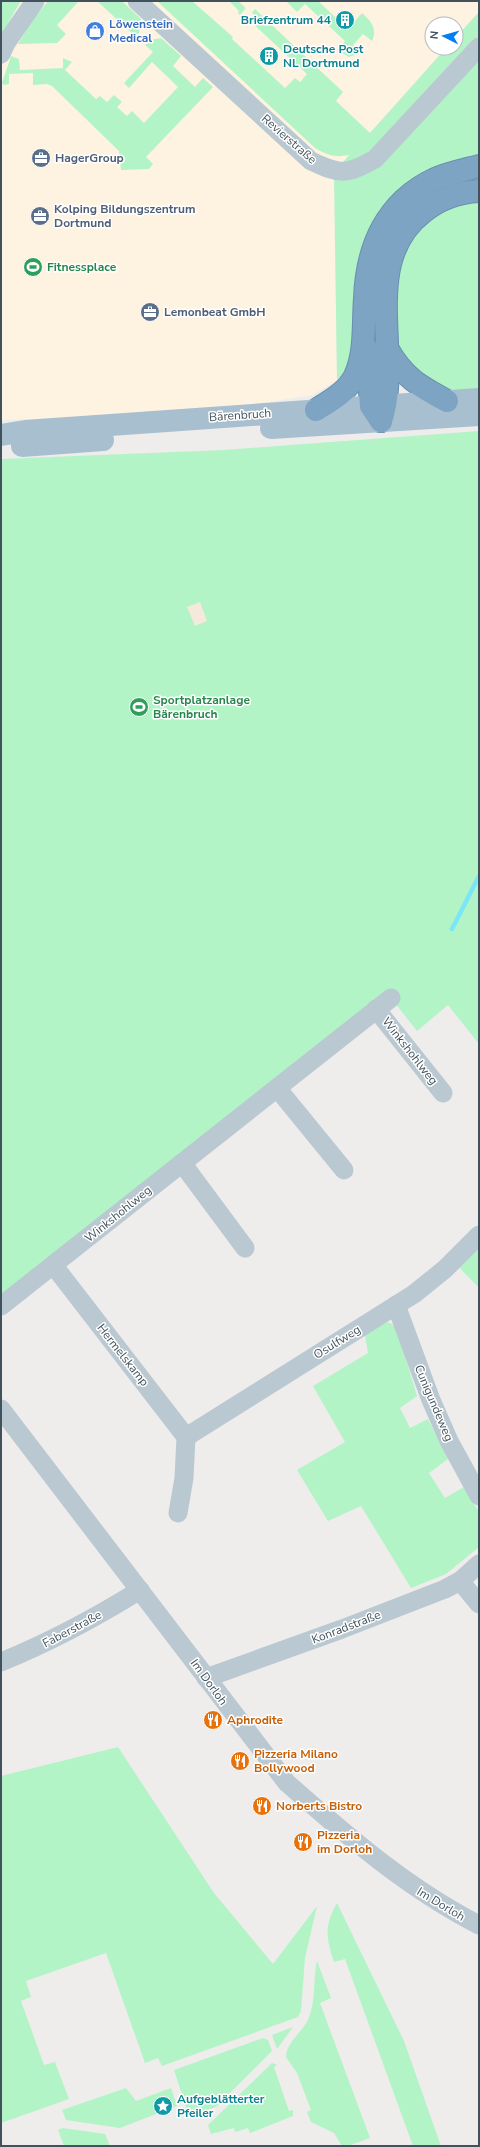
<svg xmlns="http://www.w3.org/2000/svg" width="480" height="2147" font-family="'Nunito Sans',sans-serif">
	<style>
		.commercial { fill: #fef3e1 }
		.green { fill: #b3f4c7 }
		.sand { fill: #f4e9da }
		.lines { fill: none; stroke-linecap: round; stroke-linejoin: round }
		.stream { stroke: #7be7f6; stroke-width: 4.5 }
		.highway-casing { stroke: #688fae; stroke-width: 24 }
		.minor { stroke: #bac9d1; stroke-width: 19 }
		.major { stroke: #a8bfcf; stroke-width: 22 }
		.highway { stroke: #7da4c2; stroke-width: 22 }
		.labels { text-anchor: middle; stroke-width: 3; stroke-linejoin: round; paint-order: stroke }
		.culture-label { font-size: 12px; font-weight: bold; fill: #0d838f; stroke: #fff; text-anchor: start }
		.shop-label { font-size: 12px; font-weight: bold; fill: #366cbe; stroke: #fff; text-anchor: start }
		.street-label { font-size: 12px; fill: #42525c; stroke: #fff }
		.service-label { font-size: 12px; font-weight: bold; fill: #4e5e75; stroke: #fff; text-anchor: start }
		.leisure-label { font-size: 12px; font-weight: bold; fill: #27864d; stroke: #fff; text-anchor: start }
		.food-label { font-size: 12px; font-weight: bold; fill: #c56008; stroke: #fff; text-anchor: start }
	</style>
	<rect width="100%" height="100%" fill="#efecec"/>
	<path class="commercial" d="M21 1H479V12L456 37V24H432V48H446L334 173 337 380 312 395 270 402 155 415 1 420V34Z"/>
	<g class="green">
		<path d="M1 1H21L1 35Z"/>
		<path d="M48 1H79L57 25 66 34 57 43 18 44 33 19Z"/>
		<path d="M97 1H122L141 19 139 33 135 36Z"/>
		<path d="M157 1H192L233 37 232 39 285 88 295 78 300 82 307 74 249 20 254 15 252 13 255 9 343 92 336 101 370 133 446 48H456V37L479 12V158L391 200 354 359 347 376 343 374 337 380 334 173 349 155C335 158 327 155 315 148Z"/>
		<path d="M229 1H238L246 8 240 15 238 13 239 11Z"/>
		<path d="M286 1H318L348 29 362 13C371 21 378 29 372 41L363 34 353 45 361 53 349 57 337 50 345 41 305 4 297 12Z"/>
		<path d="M161 38 181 56 173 66 195 87 203 78 213 87 146 157 153 164 149 169 121 170 119 151 52 86 47 84 33 85V73L9 74V84L4 85 2 83 11 56 19 59 20 70 63 68V58L72 62 65 70 96 99 100 96 107 102 114 95 122 102 117 107 127 116 132 111 144 123 178 87 152 62 129 88 124 83 153 52 145 45 150 40Z"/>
		<path d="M479 200V389L456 391 433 386 419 380 398 349 394 291 402 251 414 231 445 207Z"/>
		<path d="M479 431V1044L448 1005 417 1031 391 998 1 1306V459L224 450Z"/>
		<path d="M479 1242V1288L456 1264Z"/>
		<path d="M387 1322 392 1324 398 1332 417 1396 400 1408 410 1428 428 1419 448 1459 429 1473 445 1498 464 1487 479 1512V1547L446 1574 411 1588 361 1506 328 1521 297 1470 345 1442 313 1386 368 1353 365 1335Z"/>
		<path d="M118 1747 214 1893 273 1964 317 1906 305 1958 301 2011 298 2017 162 2066 158 2058 145 2063 106 1953 26 1981 31 1997 21 2001 44 2065 55 2062 69 2099 1 2123V1776Z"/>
		<path d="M337 1903 404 2041 441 2146H413L345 1959 334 1962C326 1938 324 1926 337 1903Z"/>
		<path d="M317 1961 331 1998 320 2003 370 2138 348 2146H342L334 2133 311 2122 307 2112 311 2110 297 2073 286 2057C286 2043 302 2032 308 2020 316 2002 313 1979 317 1961Z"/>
		<path d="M293 2027 277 2049 272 2035Z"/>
		<path d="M263 2038 268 2040 272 2051 216 2107 189 2116 174 2070Z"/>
		<path d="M272 2063 277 2065 274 2067 289 2111 293 2110V2116L250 2133 248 2128 235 2132 234 2128 211 2134 208 2125Z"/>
		<path d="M126 2088 136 2101 171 2088 177 2106 120 2128 66 2120 62 2110Z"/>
		<path d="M63 2128 105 2134 110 2146H64L58 2130Z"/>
	</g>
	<path class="sand" d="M200 602 207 621 195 626 187 607Z"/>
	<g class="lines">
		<path class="stream" d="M452 929 479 876"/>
		<defs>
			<g id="highway">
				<path d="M387 348C403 377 419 386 447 401"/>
				<path d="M367 349 371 406 381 421"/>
				<path d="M316 410C330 401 347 392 355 376 366 352 363 324 365 298 367 247 386 202 435 179 449 173 464 170 479 166"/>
				<path d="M381 421C403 354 358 262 423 212 439 199 458 192 479 191"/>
			</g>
		</defs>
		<use href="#highway" class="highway-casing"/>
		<g class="minor">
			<path d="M137 1 311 161C341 175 346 175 375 159L479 47"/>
			<path d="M1 54 6 43 35 1"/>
			<path d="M376 1009 443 1093"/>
			<path d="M277 1088 344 1170"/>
			<path d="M182 1163 245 1248"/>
			<path d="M54 1266 186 1437 184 1478 178 1513"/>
			<path d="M396 1305 431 1400 449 1441 479 1496"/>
			<path d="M1 1306 391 998"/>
			<path d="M1 1409 287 1783C347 1836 407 1888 479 1925"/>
			<path d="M186 1437 414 1294 445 1269 479 1235"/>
			<path d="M460 1581 479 1604"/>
			<path d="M1 1662C50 1642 95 1618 140 1590"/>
			<path d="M206 1678 342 1629 445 1589 460 1581 479 1564"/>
		</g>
		<g class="major">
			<path d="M271 428 479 415"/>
			<path d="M1 435 25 431 479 399"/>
			<path d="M22 446 103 440"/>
		</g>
		<use href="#highway" class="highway"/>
	</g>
	<defs>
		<symbol id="building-disc" viewBox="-11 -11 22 22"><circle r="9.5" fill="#0f9aa8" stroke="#fff"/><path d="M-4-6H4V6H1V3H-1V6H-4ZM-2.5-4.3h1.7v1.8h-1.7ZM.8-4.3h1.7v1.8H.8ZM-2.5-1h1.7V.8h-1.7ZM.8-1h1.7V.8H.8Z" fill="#fff"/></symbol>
		<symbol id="shop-disc" viewBox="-11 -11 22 22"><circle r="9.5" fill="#3f7fe0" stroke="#fff"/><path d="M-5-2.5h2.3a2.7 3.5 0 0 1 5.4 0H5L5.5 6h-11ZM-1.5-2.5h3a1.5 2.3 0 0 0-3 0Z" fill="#fff"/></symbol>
		<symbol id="office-disc" viewBox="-11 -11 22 22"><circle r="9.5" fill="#5c6f8a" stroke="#fff"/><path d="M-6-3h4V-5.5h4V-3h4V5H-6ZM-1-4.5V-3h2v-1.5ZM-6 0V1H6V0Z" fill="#fff"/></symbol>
		<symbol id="stadium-disc" viewBox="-11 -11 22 22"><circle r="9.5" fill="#2e9e5b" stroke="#fff"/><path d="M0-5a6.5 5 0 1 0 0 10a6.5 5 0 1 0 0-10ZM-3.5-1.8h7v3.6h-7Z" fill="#fff"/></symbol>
		<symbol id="restaurant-disc" viewBox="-11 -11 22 22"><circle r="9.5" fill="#e8710a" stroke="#fff"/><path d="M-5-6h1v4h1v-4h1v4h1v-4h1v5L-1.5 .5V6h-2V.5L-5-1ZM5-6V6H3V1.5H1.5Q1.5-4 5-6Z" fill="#fff"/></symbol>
		<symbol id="sight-disc" viewBox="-11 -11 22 22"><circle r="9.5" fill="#0f9aa8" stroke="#fff"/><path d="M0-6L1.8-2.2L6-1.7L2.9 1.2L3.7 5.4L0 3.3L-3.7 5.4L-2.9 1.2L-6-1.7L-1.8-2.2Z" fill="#fff"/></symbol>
	</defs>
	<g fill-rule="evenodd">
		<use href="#building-disc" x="334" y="9" width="22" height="22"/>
		<use href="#shop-disc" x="84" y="20" width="22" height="22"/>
		<use href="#building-disc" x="258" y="45" width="22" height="22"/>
		<use href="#office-disc" x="30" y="147" width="22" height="22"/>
		<use href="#office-disc" x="29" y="205" width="22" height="22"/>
		<use href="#stadium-disc" x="22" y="256" width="22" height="22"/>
		<use href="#office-disc" x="139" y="301" width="22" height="22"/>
		<use href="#stadium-disc" x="128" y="696" width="22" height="22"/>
		<use href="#restaurant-disc" x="202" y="1709" width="22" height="22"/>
		<use href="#restaurant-disc" x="229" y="1750" width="22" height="22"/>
		<use href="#restaurant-disc" x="251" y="1795" width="22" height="22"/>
		<use href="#restaurant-disc" x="292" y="1831" width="22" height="22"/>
		<use href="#sight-disc" x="152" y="2095" width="22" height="22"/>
	</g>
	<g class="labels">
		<g class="culture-label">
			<text x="331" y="24" text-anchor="end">Briefzentrum 44</text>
			<text x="283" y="53">Deutsche Post<tspan x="283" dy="14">NL Dortmund</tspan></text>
			<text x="177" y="2103">Aufgeblätterter<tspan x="177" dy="14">Pfeiler</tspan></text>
		</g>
		<g class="shop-label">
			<text x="109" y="28">Löwenstein<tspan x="109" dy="14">Medical</tspan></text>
		</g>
		<g class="street-label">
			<text transform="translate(289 139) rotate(41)" y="4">Revierstraße</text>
			<text transform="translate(240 415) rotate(-4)" y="4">Bärenbruch</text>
			<text transform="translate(410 1051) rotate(52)" y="4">Winkshohlweg</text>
			<text transform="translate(118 1214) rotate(-39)" y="4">Winkshohlweg</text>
			<text transform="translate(337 1342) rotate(-32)" y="4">Osulfweg</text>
			<text transform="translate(123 1355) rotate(52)" y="4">Hermelskamp</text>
			<text transform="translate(434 1403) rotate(67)" y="4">Cunigundeweg</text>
			<text transform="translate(346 1627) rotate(-21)" y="4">Konradstraße</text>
			<text transform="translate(72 1629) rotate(-28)" y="4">Faberstraße</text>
			<text transform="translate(209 1682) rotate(54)" y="4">Im Dorloh</text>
			<text transform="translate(441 1904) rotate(31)" y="4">Im Dorloh</text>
		</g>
		<g class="service-label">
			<text x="55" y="162">HagerGroup</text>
			<text x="54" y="213">Kolping Bildungszentrum<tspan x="54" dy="14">Dortmund</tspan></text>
			<text x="164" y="316">Lemonbeat GmbH</text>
		</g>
		<g class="leisure-label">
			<text x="47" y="271">Fitnessplace</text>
			<text x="153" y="704">Sportplatzanlage<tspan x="153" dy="14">Bärenbruch</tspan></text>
		</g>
		<g class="food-label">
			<text x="227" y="1724">Aphrodite</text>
			<text x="254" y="1758">Pizzeria Milano<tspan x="254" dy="14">Bollywood</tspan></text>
			<text x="276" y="1810">Norberts Bistro</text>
			<text x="317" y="1839">Pizzeria<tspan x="317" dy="14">im Dorloh</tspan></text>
		</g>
	</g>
	<rect width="480" height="2147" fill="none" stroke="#42525c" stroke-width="4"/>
	<g transform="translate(444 36) rotate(276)"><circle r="19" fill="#ffffff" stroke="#b3babe"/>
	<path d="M0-3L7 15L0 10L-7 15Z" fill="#037ff2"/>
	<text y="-6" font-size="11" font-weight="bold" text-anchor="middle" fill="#42525c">N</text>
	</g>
</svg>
